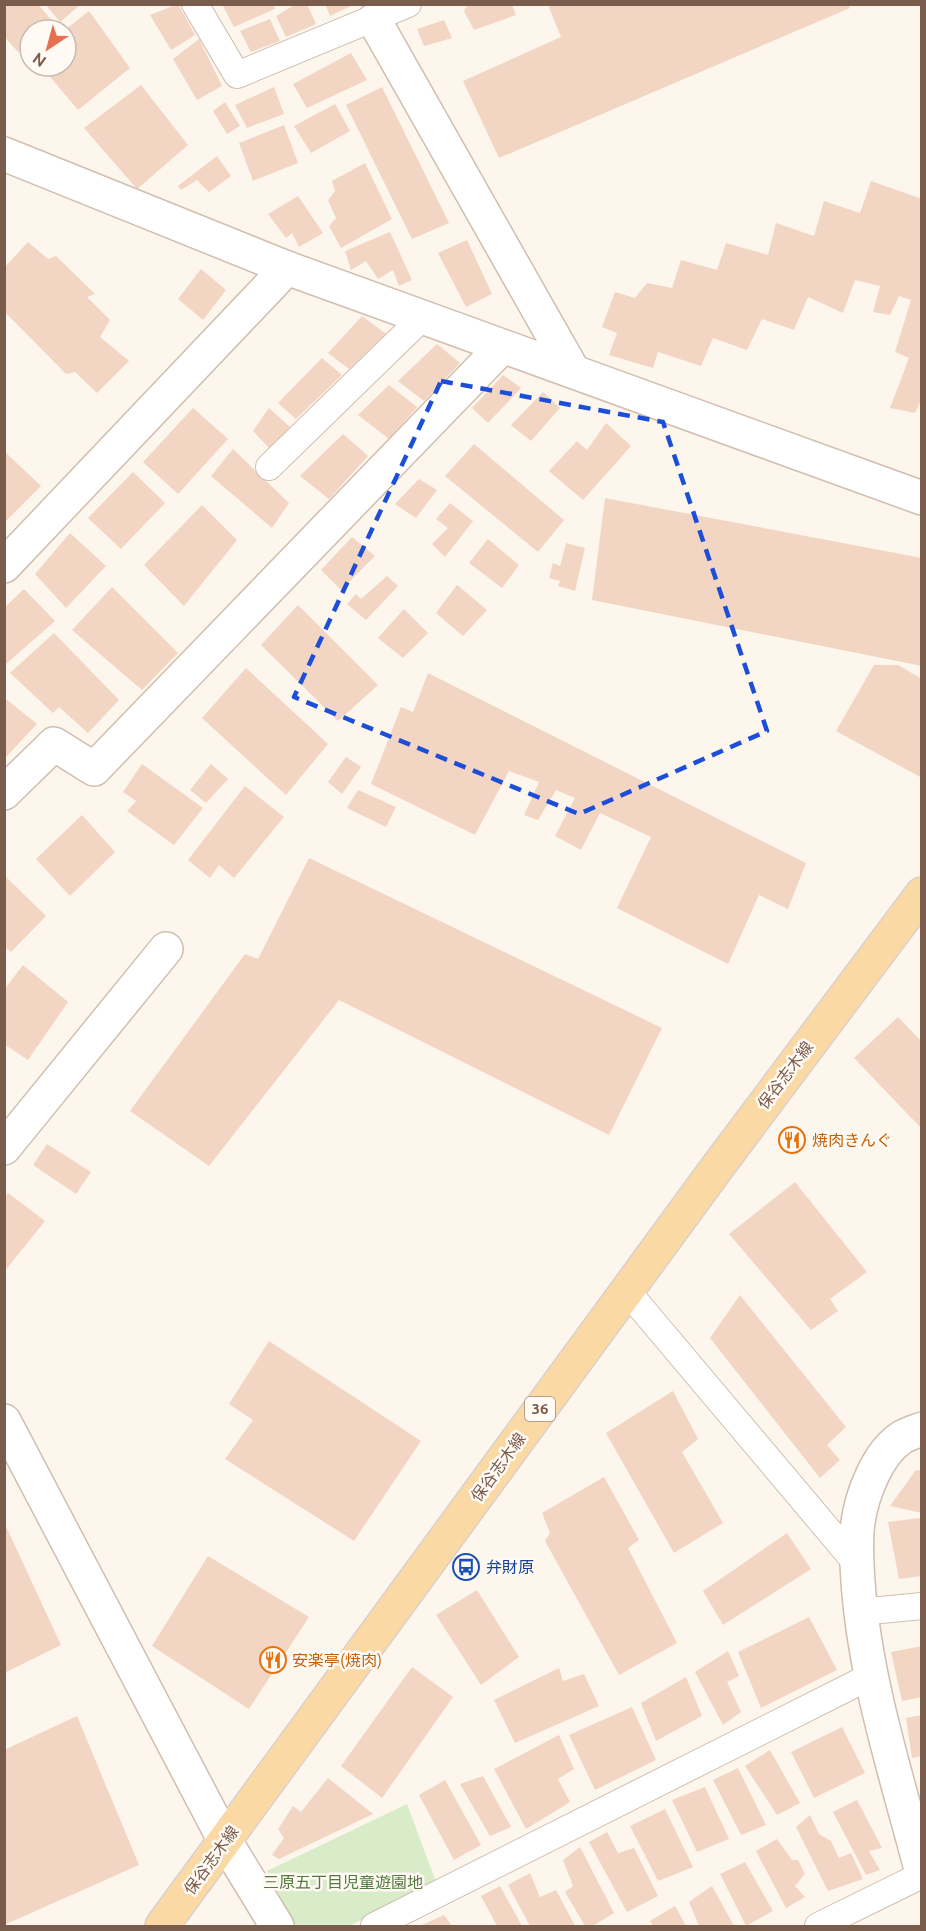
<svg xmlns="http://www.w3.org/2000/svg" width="926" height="1931" font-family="Ubuntu,'Noto Sans JP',sans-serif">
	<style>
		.green { fill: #d8ecc9 }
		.building { fill: #f3d5c3 }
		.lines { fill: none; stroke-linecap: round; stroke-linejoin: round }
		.lane-casing { stroke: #d1beb0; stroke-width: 28 }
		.street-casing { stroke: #d1beb0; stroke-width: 36 }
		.primary-casing { stroke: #dad1cd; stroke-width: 36 }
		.lane { stroke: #fff; stroke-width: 26 }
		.street { stroke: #fff; stroke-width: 33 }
		.primary { stroke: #fbd9a5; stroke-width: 33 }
		.marked { fill: none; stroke: #1d4ed8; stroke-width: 4.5; stroke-dasharray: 12 8; stroke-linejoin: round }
		.labels { text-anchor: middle; stroke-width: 5; stroke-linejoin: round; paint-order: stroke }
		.shield { fill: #fffaf3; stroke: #a28b7f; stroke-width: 1.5 }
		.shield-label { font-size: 15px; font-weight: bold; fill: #7a5c4d }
		.street-label { font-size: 16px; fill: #7a5c4d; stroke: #fffaf3 }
		.food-label { font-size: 16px; fill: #c56008; stroke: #fffaf3; text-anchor: start }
		.transit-label { font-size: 16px; fill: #164399; stroke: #fffaf3; text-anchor: start }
		.park-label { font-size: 16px; fill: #537a41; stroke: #fffaf3 }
	</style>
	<rect width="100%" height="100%" fill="#fdf6ec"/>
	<path class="green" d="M407 1804 436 1882 349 1926H296L267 1871Z"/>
	<g class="building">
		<path d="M4 4H38L53 22 44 30H30V42L18 52 4 36Z"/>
		<path d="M45 4H81L60 22Z"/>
		<path d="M178 4 195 35 171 50 150 15Z"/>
		<path d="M222 4H273L275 9 234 27Z"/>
		<path d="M296 4H307L316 24 286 37 276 16Z"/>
		<path d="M325 4H351V6L330 16Z"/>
		<path d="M468 4H512L516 15 474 30 464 11Z"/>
		<path d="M548 5H849L850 8 499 158 463 81 561 37Z"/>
		<path d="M89 11 130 68 78 110 41 66H66V29Z"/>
		<path d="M270 19 280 41 251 52 240 31Z"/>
		<path d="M444 20 452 38 424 46 417 29Z"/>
		<path d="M199 39 222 86 197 100 173 59Z"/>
		<path d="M351 53 367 80 307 108 293 84Z"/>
		<path d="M141 85 188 145 137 189 84 128Z"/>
		<path d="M274 87 284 114 247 128 235 105Z"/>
		<path d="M382 87 449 223 412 239 346 105Z"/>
		<path d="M225 102 240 126 227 134 213 111Z"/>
		<path d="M335 104 350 131 311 153 294 126Z"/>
		<path d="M284 125 298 163 253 181 239 143Z"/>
		<path d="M217 156 231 176 209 192 197 180 181 190 178 186Z"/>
		<path d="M365 163 392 219 341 248 329 226 336 218 328 200 335 191 332 181Z"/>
		<path d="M871 181 922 199V398L915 413 890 408 909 358 895 352 911 300 899 296 890 315 873 312 880 286 855 280 843 313 808 297 794 330 762 319 747 350 713 338 701 366 658 352 653 368 609 355 617 333 602 327 615 292 635 298 647 283 672 288 681 260 717 270 726 243 768 255 776 223 814 236 824 201 860 213Z"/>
		<path d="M298 196 323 233 299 247 292 233 286 238 268 214Z"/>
		<path d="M390 232 412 280 399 286 393 270 378 279 366 261 351 270 345 251Z"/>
		<path d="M467 240 492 294 466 307 438 253Z"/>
		<path d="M28 242 48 259 56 256 95 294 87 297 110 320 100 337 129 361 97 393 75 372 66 374 4 311V268Z"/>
		<path d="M201 269 226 290 203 320 178 299Z"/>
		<path d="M362 316 386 334 349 369 328 353Z"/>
		<path d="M437 344 460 363 424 401 398 381Z"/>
		<path d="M322 358 342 375 296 419 278 403Z"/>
		<path d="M503 375 521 388 488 423 472 408Z"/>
		<path d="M389 385 417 407 389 439 358 415Z"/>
		<path d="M543 392 560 408 531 441 511 425Z"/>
		<path d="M193 408 228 439 178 494 143 462Z"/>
		<path d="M269 408 290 427 270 449 253 431Z"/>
		<path d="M606 423 631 446 583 500 549 471 577 441 587 450Z"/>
		<path d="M343 434 368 456 329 499 300 476Z"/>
		<path d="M474 444 564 520 538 552 445 476Z"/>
		<path d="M233 449 289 503 272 528 211 476Z"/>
		<path d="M4 451 41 486 4 523Z"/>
		<path d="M133 472 165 503 121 549 88 518Z"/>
		<path d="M419 479 437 490 416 518 395 504Z"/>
		<path d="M605 498 922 558V666L592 600Z"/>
		<path d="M450 503 473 521 445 557 432 544 448 528 436 519Z"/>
		<path d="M202 505 237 540 184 606 144 565Z"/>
		<path d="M70 533 106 566 66 608 35 574Z"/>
		<path d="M352 537 375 556 341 590 321 570Z"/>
		<path d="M488 539 519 565 502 588 469 563Z"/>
		<path d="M566 543 585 548 575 591 558 586 560 581 549 578 553 563 560 566Z"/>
		<path d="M387 576 398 586 366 620 347 604 356 594 361 599Z"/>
		<path d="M457 585 487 610 463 636 436 613Z"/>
		<path d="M112 587 178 653 142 690 72 630Z"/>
		<path d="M24 589 55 621 6 664 4 608Z"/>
		<path d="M298 605 378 685 338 721 261 645Z"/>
		<path d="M404 609 428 633 403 658 378 638Z"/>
		<path d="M54 633 119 700 88 733 59 707 53 713 10 673Z"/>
		<path d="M874 665H898L922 679V778L836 731Z"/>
		<path d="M246 668 328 744 286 795 202 718Z"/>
		<path d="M428 673 806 863 788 909 759 895 728 964 617 908 651 837 600 813 581 850 555 836 575 798 556 790 538 820 524 815 539 782 509 771 475 835 371 784 401 707 413 712Z"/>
		<path d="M6 699 37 724 4 759V700Z"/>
		<path d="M346 757 361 767 342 794 328 782Z"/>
		<path d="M142 764 203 808 174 845 127 811 136 801 123 792Z"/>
		<path d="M211 764 228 779 206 803 190 790Z"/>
		<path d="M245 786 284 817 234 878 219 865 210 878 188 860Z"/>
		<path d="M358 790 396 807 386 827 347 808Z"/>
		<path d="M82 815 115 852 70 896 36 859Z"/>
		<path d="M309 858 662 1028 609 1135 339 1000 209 1166 130 1111 245 954 258 959Z"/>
		<path d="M4 875 46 916 11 952 4 946Z"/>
		<path d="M23 965 68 1002 28 1060 4 1044V990Z"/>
		<path d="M898 1017 922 1042V1129L854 1058Z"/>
		<path d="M47 1144 91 1172 76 1194 33 1165Z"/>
		<path d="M795 1182 867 1272 830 1299 838 1311 811 1330 729 1234Z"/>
		<path d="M8 1193 45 1221 4 1272V1198Z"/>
		<path d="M740 1295 846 1427 827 1445 840 1460 820 1478 710 1338Z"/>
		<path d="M269 1341 421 1441 354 1541 225 1459 253 1420 229 1404Z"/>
		<path d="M673 1391 698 1439 682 1452 723 1523 674 1553 606 1433Z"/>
		<path d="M916 1470 922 1471V1513L890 1506Z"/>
		<path d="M604 1477 639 1540 628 1548 677 1643 619 1675 545 1541 550 1533 542 1513Z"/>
		<path d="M920 1518 922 1576 899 1579 888 1522Z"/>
		<path d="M4 1522 61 1645 4 1673Z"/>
		<path d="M787 1533 811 1569 723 1625 703 1591Z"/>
		<path d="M208 1556 309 1617 249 1709 152 1646Z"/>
		<path d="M477 1590 519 1657 481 1685 436 1615Z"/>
		<path d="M809 1617 837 1670 761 1708 738 1652Z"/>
		<path d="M922 1646V1697L902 1701 891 1652Z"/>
		<path d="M728 1651 739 1676 727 1682 741 1712 723 1725 695 1672Z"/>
		<path d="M412 1667 453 1697 382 1798 341 1766Z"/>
		<path d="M559 1668 563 1681 584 1674 599 1706 515 1743 494 1700Z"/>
		<path d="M686 1677 702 1716 656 1741 641 1703Z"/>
		<path d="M632 1707 656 1760 595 1790 569 1735Z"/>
		<path d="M922 1715V1756L912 1758 906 1718Z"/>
		<path d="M77 1716 139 1865 4 1925V1750Z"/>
		<path d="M842 1727 865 1773 814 1798 791 1752Z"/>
		<path d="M559 1735 574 1769 558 1779 570 1802 526 1829 494 1769Z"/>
		<path d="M770 1750 800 1803 777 1815 745 1766Z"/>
		<path d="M738 1768 766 1825 741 1835 713 1780Z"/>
		<path d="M483 1776 511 1827 490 1836 460 1784Z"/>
		<path d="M328 1778 373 1814 279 1859 272 1855 284 1838 278 1829 293 1806 301 1812Z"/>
		<path d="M445 1780 481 1845 454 1860 419 1795Z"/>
		<path d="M705 1787 729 1839 697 1852 672 1800Z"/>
		<path d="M857 1800 882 1848 869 1851 880 1870 866 1875 833 1812Z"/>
		<path d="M665 1809 693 1867 658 1881 630 1826Z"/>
		<path d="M810 1815 819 1834 831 1841 839 1858 851 1853 863 1879 828 1891 796 1827Z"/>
		<path d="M607 1832 618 1853 634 1848 658 1896 627 1912 589 1842Z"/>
		<path d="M777 1839 792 1860H798L805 1874 795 1886 805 1897 786 1908 756 1851Z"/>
		<path d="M580 1847 614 1913 593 1926H585L565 1892 573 1886 563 1860Z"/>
		<path d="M745 1862 773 1911 746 1926 720 1874Z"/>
		<path d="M530 1873 540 1897 556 1890 575 1926H530L508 1885Z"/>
		<path d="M500 1886 522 1926H497L481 1896Z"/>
		<path d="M712 1886 734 1926H699L689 1902Z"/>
		<path d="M675 1906 686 1926H653L650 1921Z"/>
		<path d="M444 1915 452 1926H420Z"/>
	</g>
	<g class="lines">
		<defs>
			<g id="lane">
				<path d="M195 4 237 75 408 4"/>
				<path d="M269 467 423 317"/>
				<path d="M627 1291 857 1564"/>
				<path d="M860 1612 922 1606"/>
				<path d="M374 1926 871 1676"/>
				<path d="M818 1926 922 1875"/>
			</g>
			<g id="street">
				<path d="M374 20 573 371"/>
				<path d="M4 154 287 268 922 498"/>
				<path d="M4 566 287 268"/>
				<path d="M4 793 54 744 94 769 502 347"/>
				<path d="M4 1148 166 949"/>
				<path d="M4 1421 225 1841 277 1926"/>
				<path d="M922 1429C915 1432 907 1434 901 1438 877 1454 862 1495 858 1522 855 1541 857 1563 858 1582 865 1681 897 1777 922 1873"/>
			</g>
			<path id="primary" d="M162 1926 716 1169 922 894"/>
		</defs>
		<use href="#lane" class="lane-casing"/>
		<use href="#street" class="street-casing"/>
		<use href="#primary" class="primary-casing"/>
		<use href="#lane" class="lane"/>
		<use href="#street" class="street"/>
		<use href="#primary" class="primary"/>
	</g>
	<path class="marked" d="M441 381 663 422 767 731 579 814 294 697Z"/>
	<defs>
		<symbol id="restaurant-ring" viewBox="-11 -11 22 22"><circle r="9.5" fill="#fffaf3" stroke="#e8710a" stroke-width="1.5"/><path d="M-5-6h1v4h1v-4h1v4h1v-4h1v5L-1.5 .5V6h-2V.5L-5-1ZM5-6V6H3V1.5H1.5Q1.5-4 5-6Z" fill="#e8710a"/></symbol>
		<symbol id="bus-ring" viewBox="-11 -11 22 22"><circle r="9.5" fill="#fffaf3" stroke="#1a4fb4" stroke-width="1.5"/><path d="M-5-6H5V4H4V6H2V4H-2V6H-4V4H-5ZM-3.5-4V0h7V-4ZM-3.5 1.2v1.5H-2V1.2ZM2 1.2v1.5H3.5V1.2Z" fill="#1a4fb4"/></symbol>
	</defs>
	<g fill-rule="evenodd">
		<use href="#restaurant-ring" x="777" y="1125" width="30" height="30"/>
		<use href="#bus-ring" x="451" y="1552" width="30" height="30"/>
		<use href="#restaurant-ring" x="258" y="1645" width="30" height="30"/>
	</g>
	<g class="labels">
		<rect class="shield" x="525" y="1397" width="30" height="24" rx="4.5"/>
		<g class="shield-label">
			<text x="540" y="1414">36</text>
		</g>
		<g class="street-label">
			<text transform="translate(785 1075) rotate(-53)" y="6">保谷志木線</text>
			<text transform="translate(498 1467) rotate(-54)" y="6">保谷志木線</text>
			<text transform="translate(211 1860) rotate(-54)" y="6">保谷志木線</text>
		</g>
		<g class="food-label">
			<text x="812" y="1146">焼肉きんぐ</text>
			<text x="292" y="1666">安楽亭(焼肉)</text>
		</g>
		<g class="transit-label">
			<text x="486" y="1573">弁財原</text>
		</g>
		<g class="park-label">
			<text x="343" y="1888">三原五丁目児童遊園地</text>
		</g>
	</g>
	<rect width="926" height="1931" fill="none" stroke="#7a5c4d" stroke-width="12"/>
	<g transform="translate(48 48) rotate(216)"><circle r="28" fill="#fffaf3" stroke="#cabbb1" stroke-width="1.5"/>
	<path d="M0-4.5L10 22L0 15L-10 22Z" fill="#e76f51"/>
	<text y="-9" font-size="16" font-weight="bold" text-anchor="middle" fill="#7a5c4d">N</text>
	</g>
</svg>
